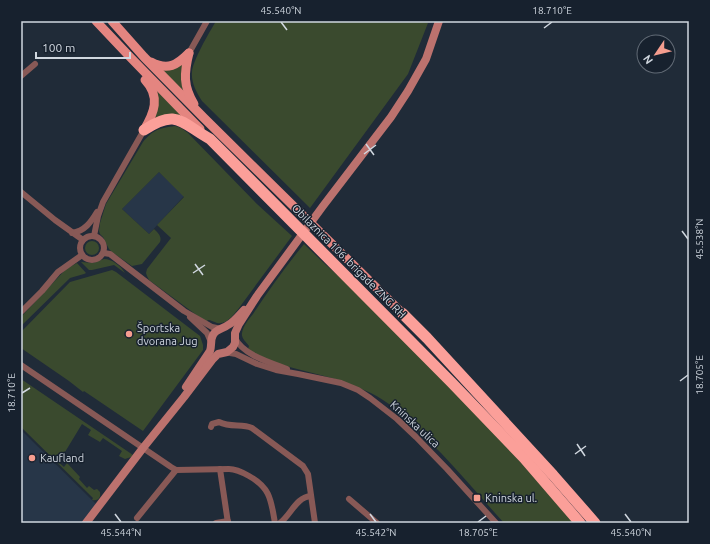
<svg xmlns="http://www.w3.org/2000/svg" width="710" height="544" font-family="Ubuntu,sans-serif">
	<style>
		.built { fill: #273648 }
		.green { fill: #3a4a2e }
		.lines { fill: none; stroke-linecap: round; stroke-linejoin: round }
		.street { stroke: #885956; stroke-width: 6 }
		.secondary { stroke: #bc726e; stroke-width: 8 }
		.primary { stroke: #e48580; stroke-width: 9 }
		.highway { stroke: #fb9f99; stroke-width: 11 }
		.ticks { fill: none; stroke: #d0d7df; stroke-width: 1.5 }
		.poi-dot { fill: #f59d8f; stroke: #17212e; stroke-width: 1.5 }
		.labels { text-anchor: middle; stroke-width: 3; stroke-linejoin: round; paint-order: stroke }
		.street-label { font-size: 11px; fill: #d0d7df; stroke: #17212e }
		.poi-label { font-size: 11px; fill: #d0d7df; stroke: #17212e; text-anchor: start }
		.neatline { fill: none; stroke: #d0d7df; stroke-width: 1.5 }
		.ticks-label { font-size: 10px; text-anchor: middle; fill: #d0d7df }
	</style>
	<rect width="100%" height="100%" fill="#202b38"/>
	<g class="built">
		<path d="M159 172 184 196 149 234 122 209Z"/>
		<path d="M21 430 96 504 83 523H21Z"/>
	</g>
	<g class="green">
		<path d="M216 21H413L428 23 408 74 310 208 202 101C196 92 191 82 192 72 193 60 209 33 216 21Z"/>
		<path d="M184 61 186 93 159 68Z"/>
		<path d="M156 90 186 120H155Z"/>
		<path d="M175 126 181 128 188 133 257 204 292 236 239 308C234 314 227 325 217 323 214 322 211 320 208 320L206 322 149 280 147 276 146 273 147 269 171 238 157 225 184 197 159 172 122 209 149 234 154 229C158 233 162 236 160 242L142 264 132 266 112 252 109 249 103 237 100 234 99 231 100 223 106 204 143 142C153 130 159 128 175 126Z"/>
		<circle cx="92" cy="248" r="7"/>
		<path d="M304 244 326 265 343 280 478 415 576 523H504C483 500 463 476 441 453 423 435 405 414 383 400 376 395 367 391 359 388 323 371 281 371 248 349L249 346C246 342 241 338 242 333 243 326 249 319 253 314 269 290 286 266 304 244Z"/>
		<path d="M104 259C112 259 121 266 125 273L114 265 92 270H89L81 262 93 263Z"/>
		<path d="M77 263 86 273 84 274 70 278 21 326V317L66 269Z"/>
		<path d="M112 270 116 272 200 336 203 345V350L143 431 84 391 83 392 69 381 21 348V332L70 282Z"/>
		<path d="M21 379 133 455 131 457 125 459 119 456 122 451 103 438 100 442 88 435 91 430 82 424 65 452V458L59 453 54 458 64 467 67 463 80 477 79 479 87 488 89 486 94 490 97 489 100 492C101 498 98 501 92 500L93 498 21 427Z"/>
	</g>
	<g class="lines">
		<g class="street">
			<path d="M189 53 207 21"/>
			<path d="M21 76 35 64"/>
			<path d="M21 192 55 220 83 240"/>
			<path d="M72 233C85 231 91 222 97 212"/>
			<circle cx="92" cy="248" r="12"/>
			<path d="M94 236 98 216 103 202 144 130"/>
			<path d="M104 253 110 254 184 311 212 327 221 329"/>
			<path d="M21 312 42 291 58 272 82 255"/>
			<path d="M190 317 207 333 211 342"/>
			<path d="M235 338C243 355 271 363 287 369"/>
			<path d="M224 352 236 354 257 364 276 370 298 374 341 383 358 390 370 398 397 419 416 437 447 469 496 523"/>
			<path d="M21 365 171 467 176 470 229 469C236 469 242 472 249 476 271 488 271 501 275 523"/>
			<path d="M211 427 212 424 219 422C231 428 242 423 252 428L303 466 308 474 315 523"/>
			<path d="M220 469 228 523"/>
			<path d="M349 499 377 523"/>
			<path d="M137 518 176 470"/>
			<path d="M216 523 228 521"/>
			<path d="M280 523C291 515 296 497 311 496"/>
		</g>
		<g class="secondary">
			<path d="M186 387 210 351C212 346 210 340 213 335 216 329 223 329 228 325 234 322 239 315 244 310"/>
			<path d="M86 523 143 448 184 397 212 360 218 354 227 352 233 347 235 343V333L239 324 257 296 323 206 391 117 408 91 426 59 439 21"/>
		</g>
		<g class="primary">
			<path d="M96 21 130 57 200 129"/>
			<path d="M112 21 144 57 204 118 402 313"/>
			<path d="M189 53C184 73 183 86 194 104"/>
			<path d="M151 62C168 71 177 65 189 53"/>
			<path d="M144 130C154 113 161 97 145 80"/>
		</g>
		<g class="highway">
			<path d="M144 130C177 108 181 123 210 139L451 382 524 458 580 523"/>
			<path d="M402 313 427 338 553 475 595 523"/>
		</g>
	</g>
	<path class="ticks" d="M281 22 287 30M544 28 552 22M366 144 374 155M364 154 376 145M682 231 688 239M195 264 203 275M193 273 205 265M680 381 688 375M22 393 30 388M577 444 585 456M575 454 586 446M115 514 121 522M370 514 376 522M625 514 631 522M478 522 486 516"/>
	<g class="poi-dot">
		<circle cx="129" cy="334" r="4"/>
		<circle cx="32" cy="458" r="4"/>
		<rect x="473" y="494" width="8" height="8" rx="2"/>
	</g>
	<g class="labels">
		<g class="street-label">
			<text transform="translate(349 261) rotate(45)" y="4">Obilaznica 106. brigade ZNG RH</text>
			<text transform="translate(415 424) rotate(43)" y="4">Kninska ulica</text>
		</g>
		<g class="poi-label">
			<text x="137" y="332">Športska<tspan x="137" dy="13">dvorana Jug</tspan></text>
			<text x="40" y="462">Kaufland</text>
			<text x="485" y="502">Kninska ul.</text>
		</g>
	</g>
	<rect width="710" height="544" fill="none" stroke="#17212e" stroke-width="44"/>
	<g transform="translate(656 54) rotate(235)"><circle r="19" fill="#17212e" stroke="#616a75"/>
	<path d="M0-3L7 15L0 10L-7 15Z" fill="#f59d8f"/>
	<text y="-6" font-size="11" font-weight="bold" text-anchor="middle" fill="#d0d7df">N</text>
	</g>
	<path d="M36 52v6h94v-6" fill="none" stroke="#d0d7df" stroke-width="2"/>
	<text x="42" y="52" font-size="12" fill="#d0d7df" stroke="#17212e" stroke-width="3" paint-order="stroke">100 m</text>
	<rect x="22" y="22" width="666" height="500" class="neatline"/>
	<g class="ticks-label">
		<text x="281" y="14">45.540°N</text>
		<text x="552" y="14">18.710°E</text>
		<text transform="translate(699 239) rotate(-90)" y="4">45.538°N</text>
		<text transform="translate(699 375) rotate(-90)" y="4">18.705°E</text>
		<text transform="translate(11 393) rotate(-90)" y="4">18.710°E</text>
		<text x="121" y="536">45.544°N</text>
		<text x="376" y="536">45.542°N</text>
		<text x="478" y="536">18.705°E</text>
		<text x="631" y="536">45.540°N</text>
	</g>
</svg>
